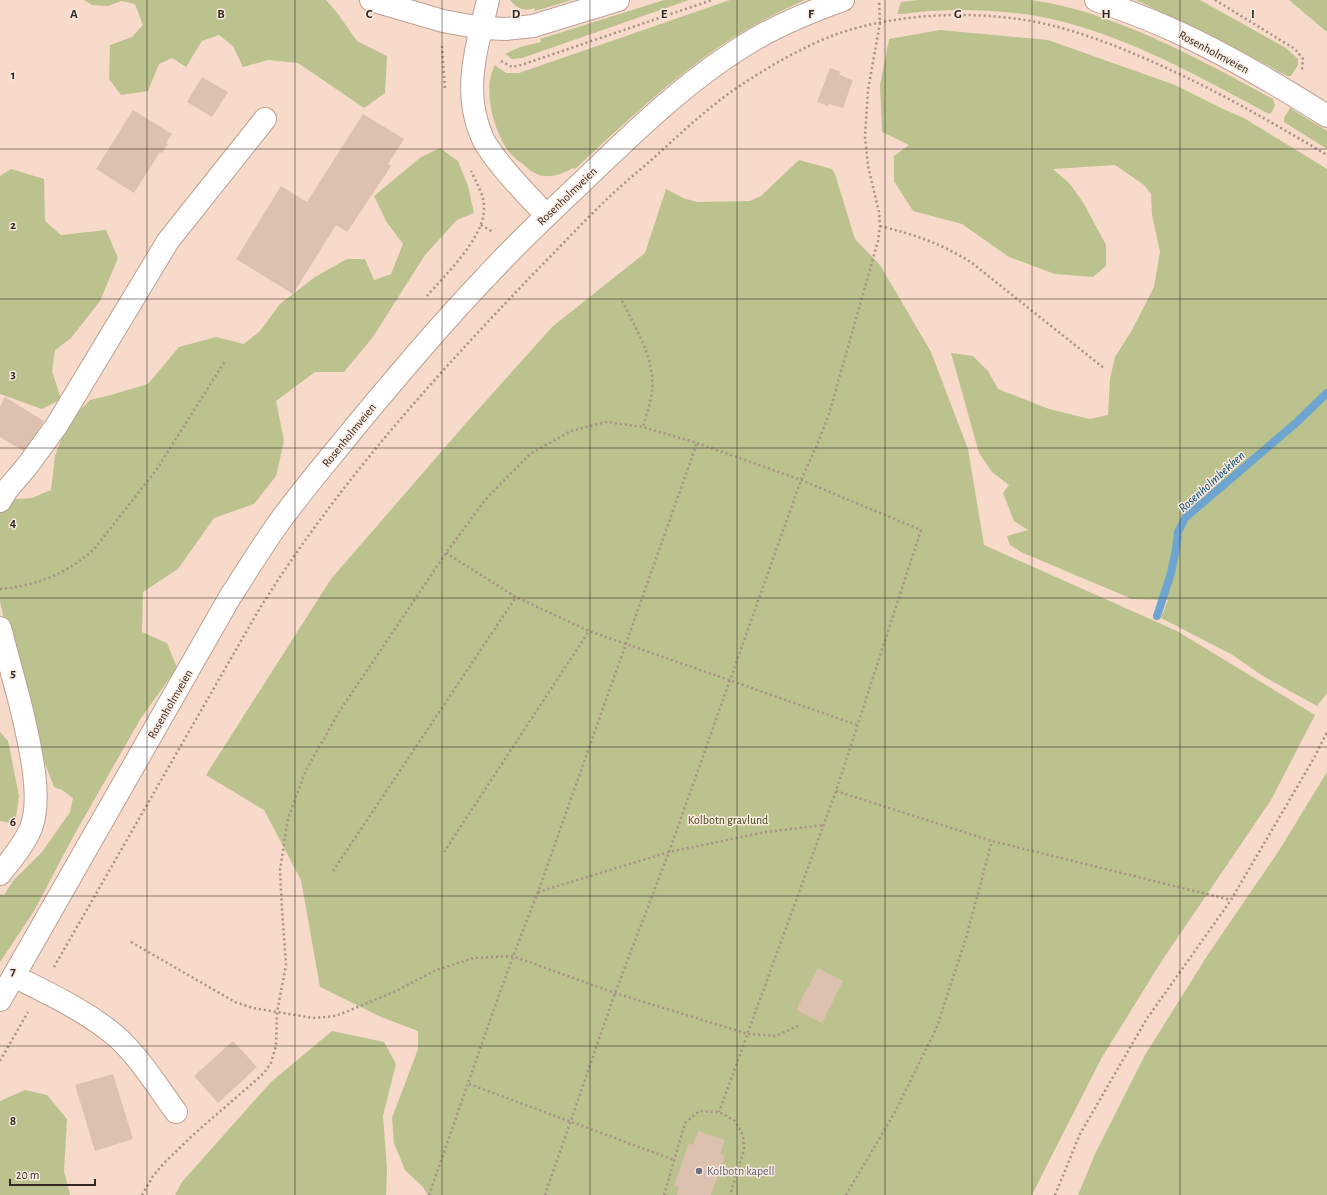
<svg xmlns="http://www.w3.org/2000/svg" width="1327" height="1195" font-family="'Alegreya Sans',sans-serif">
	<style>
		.green { fill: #bbc28e }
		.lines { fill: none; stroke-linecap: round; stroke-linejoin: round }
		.stream { stroke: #6ea5d0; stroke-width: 8 }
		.building { fill: #dcc0b0 }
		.minor-casing { stroke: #bca092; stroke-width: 24 }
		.path { stroke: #a69085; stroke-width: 2.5; stroke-dasharray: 2 3; stroke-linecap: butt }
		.minor { stroke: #fff; stroke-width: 22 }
		.grid { fill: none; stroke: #332823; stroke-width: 1; stroke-opacity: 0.55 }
		.worship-dot { fill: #6b7280; stroke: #fbeae0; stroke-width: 1.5 }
		.labels { text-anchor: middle; stroke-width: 3; stroke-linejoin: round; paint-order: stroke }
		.street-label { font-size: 12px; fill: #332823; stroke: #fbeae0 }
		.park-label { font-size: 12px; fill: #434817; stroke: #fbeae0 }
		.worship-label { font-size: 12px; fill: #5b616d; stroke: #fbeae0; text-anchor: start }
		.water-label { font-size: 13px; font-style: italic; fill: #004770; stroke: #fbeae0 }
		.grid-label { font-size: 13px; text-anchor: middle; font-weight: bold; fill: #332823; stroke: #fbeae0; stroke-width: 3; stroke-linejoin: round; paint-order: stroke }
	</style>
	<rect width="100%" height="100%" fill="#f7daca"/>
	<g class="green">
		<path d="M84 0H326L338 14 357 41 387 56 385 93 364 108 298 63 268 60 243 67 233 46 219 35 202 41 186 67 172 58 159 64 148 91 121 95 109 79 110 45 132 37 143 25 135 4 121 1 108 6 92 5Z"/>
		<path d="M510 0H572L535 11 534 8C525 12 516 8 510 0Z"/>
		<path d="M664 0H689L522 58 512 59 505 54 520 47 541 42 540 39Z"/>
		<path d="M730 0H805C769 16 734 35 702 59 657 92 616 131 575 169L573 168C564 173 555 177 544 176 535 175 529 170 523 164 517 160 511 155 507 149 493 128 482 88 495 65L506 73H519Z"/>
		<path d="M918 0C943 0 968 0 993 0 1005 0 1018 0 1030 0 1111 10 1201 60 1273 99L1275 105 1272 112 1269 114C1190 72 1105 23 1015 13 988 10 960 9 933 11 921 11 909 14 897 14L901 2Z"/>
		<path d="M1136 0H1200L1286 48 1298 59V65L1291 76H1287L1230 45Z"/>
		<path d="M1289 0H1327V32Z"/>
		<path d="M940 30 1048 40 1175 85 1223 109 1244 118 1327 169V693L1317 706 1263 676 1231 654 1161 618 1168 600 1132 599 1021 552 1010 545 1007 536 1028 530 1014 521 1003 493 1009 485 992 472 979 453 951 353 973 356 988 371 998 389 1049 409 1090 419 1108 415 1110 379 1115 357 1132 330 1154 287 1160 252 1152 215 1151 194 1144 185 1115 165 1053 169 1070 184 1084 204 1106 245V266L1093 277 1055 274 1009 257 962 224 913 211 894 181V156L909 145 882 132 880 85 889 39Z"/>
		<path d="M1290 108 1327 131V149L1284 122V118Z"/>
		<path d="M440 148 458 161 468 186 474 213 457 220 425 255 373 337 344 372H315L276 401 284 441 276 476 254 504 214 518 178 569 143 592 142 632 167 643 177 668 141 718 73 837 34 911 0 962V894L4 895 13 881 42 852 70 812 73 798 62 790 54 787 43 758 8 638 0 601V490L7 500 32 498 51 490 55 456 67 423 90 400 111 395 148 384 179 347 216 337 244 344 260 331 280 304 315 277 347 259H365L374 280 391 274 403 244 386 221 374 196 421 157Z"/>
		<path d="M799 160 832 169 835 174 855 239 880 265 931 352 968 449 984 545 1177 631 1315 715 1271 800 1161 962 1101 1059 1049 1161 1032 1195H428L423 1187 405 1170 394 1143 392 1118 418 1049V1031L381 1017 320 987 301 880 264 810 206 775 331 579 467 422 552 327 645 253 666 189 683 198 697 202 750 201 761 196Z"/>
		<path d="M11 169 44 179 45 221 61 235 106 230 118 258 100 301 71 338 55 350 52 371 61 399 42 409 0 394V176Z"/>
		<path d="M0 732 8 741 19 796 15 824 0 821Z"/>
		<path d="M1327 772V1195H1078L1095 1154 1145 1055 1209 953 1280 849Z"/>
		<path d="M332 1031 384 1042 396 1064 383 1116 387 1169 386 1195H175L182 1182 271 1082Z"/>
		<path d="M25 1090 47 1095 67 1119 64 1171 70 1195H0V1101Z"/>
	</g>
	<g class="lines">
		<path class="stream" d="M1157 616 1171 573 1176 549 1178 532 1185 518 1297 422 1327 393"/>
	</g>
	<g class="building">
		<path d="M830 68 841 72 839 75 853 80 843 108 829 104 828 106 817 102Z"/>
		<path d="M202 77 228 92 212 117 187 102Z"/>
		<path d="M133 110 172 134 166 143 168 144 162 153 160 152 134 193 96 169Z"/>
		<path d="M363 114 404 139 388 164 391 166 347 232 336 225 293 294 236 259 281 186 307 202Z"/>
		<path d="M5 397 44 421 25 452 0 437V406Z"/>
		<path d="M818 968 843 981 822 1023 796 1010Z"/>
		<path d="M233 1041 257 1067 218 1103 194 1076Z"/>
		<path d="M113 1074 133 1139 95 1151 75 1085Z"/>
		<path d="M698 1131 725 1140 720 1154 725 1156 711 1195H677L679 1187 674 1186 689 1143 693 1145Z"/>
	</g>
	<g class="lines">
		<defs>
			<g id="minor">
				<path d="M371 0 443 21 481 28 506 29 533 26 618 0"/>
				<path d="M488 0C478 42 464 84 478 126 480 131 482 138 485 143 502 170 525 192 546 215"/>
				<path d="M1096 0C1122 9 1149 19 1175 31 1228 55 1278 85 1327 116"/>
				<path d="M0 501 6 491 28 465 57 425 168 241 265 119"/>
				<path d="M0 628C7 655 15 683 22 711 29 742 43 797 31 828 24 845 11 860 0 874"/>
				<path d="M14 976C49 994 87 1011 117 1037 140 1058 157 1086 176 1112"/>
				<path d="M0 1000 230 597C245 574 259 551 275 528 301 491 331 457 359 422 400 373 441 324 485 278 515 245 548 214 581 183 635 131 690 77 755 39 783 23 812 11 843 0"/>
			</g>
		</defs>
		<use href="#minor" class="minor-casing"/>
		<g class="path">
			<path d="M1215 0 1295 49 1303 59 1302 70"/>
			<path d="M442 46 445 91"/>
			<path d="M501 61 512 67 521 65 712 0"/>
			<path d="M481 225 493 232"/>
			<path d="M880 226C915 235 941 243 972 263L1105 369"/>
			<path d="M427 296C445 275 484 238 484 209 485 196 476 182 471 171"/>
			<path d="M622 301C636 329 655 358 652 391 651 402 646 415 643 427"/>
			<path d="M446 553 516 597 589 631 857 725"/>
			<path d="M0 589C36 586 69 573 95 548L157 469 225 361"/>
			<path d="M836 791 992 841 1231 900"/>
			<path d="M444 852 589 631"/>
			<path d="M333 871 516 597"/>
			<path d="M538 892 669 852 766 832 823 825"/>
			<path d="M131 942 235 1002 253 1008 313 1018 336 1016 396 991 436 970 474 958 512 956 615 993 748 1034 776 1036 800 1025"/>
			<path d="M54 967 257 613C335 486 437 374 540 267 562 245 584 221 607 199 623 184 641 169 658 154 684 130 711 105 741 85 770 66 804 46 837 34 903 11 990 9 1058 27 1091 36 1122 48 1153 62 1214 89 1270 121 1327 155"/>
			<path d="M0 1061 28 1012"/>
			<path d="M469 1084 674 1160"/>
			<path d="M142 1195 153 1176 165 1162 194 1134 254 1082 264 1073 271 1063 276 1046 277 1012 286 965 282 909 280 870 288 818 306 770 339 712 446 553 485 500 530 454 571 431 606 422 643 427 697 443 801 480 921 530 836 791 719 1112"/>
			<path d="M429 1195C465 1094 498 992 538 892L697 443"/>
			<path d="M545 1195 615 993 669 852 801 480 817 445 829 414 878 241 880 226 879 212 868 166 865 137 868 90 880 23 879 0"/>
			<path d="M664 1195 685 1123 699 1111 719 1112 735 1121 743 1135 744 1150 730 1195"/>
			<path d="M846 1195 895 1112 936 1029 966 938 992 841"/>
			<path d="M1055 1195 1080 1134 1146 1020 1231 900 1314 758 1327 732"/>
		</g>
		<use href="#minor" class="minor"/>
	</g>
	<path class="grid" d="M147 0V1195M295 0V1195M442 0V1195M590 0V1195M737 0V1195M885 0V1195M1032 0V1195M1180 0V1195M0 149H1327M0 299H1327M0 448H1327M0 598H1327M0 747H1327M0 896H1327M0 1046H1327"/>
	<circle class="worship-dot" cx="699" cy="1171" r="4"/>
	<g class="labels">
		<g class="street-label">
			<text transform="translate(1214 52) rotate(28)" y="4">Rosenholmveien</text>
			<text transform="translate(567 196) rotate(-44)" y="4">Rosenholmveien</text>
			<text transform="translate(349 435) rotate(-51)" y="4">Rosenholmveien</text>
			<text transform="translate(170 704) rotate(-60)" y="4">Rosenholmveien</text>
		</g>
		<g class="park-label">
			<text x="728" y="824">Kolbotn gravlund</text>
		</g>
		<g class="worship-label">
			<text x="707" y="1175">Kolbotn kapell</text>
		</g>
		<g class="water-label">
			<text transform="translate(1211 481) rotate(-42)" y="5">Rosenholmbekken</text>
		</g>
	</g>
	<g class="grid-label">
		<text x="74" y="18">A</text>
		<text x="221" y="18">B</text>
		<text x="369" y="18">C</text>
		<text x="516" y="18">D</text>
		<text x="664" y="18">E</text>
		<text x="811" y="18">F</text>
		<text x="958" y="18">G</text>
		<text x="1106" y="18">H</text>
		<text x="1253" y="18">I</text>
		<text x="13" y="79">1</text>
		<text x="13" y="229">2</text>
		<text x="13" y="378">3</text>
		<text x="13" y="527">4</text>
		<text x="13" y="677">5</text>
		<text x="13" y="826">6</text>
		<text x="13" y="975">7</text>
		<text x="13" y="1125">8</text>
	</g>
	<path d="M10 1179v6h85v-6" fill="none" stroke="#332823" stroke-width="2"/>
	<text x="16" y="1179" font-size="12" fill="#332823" stroke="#fbeae0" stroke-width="3" paint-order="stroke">20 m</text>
</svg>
